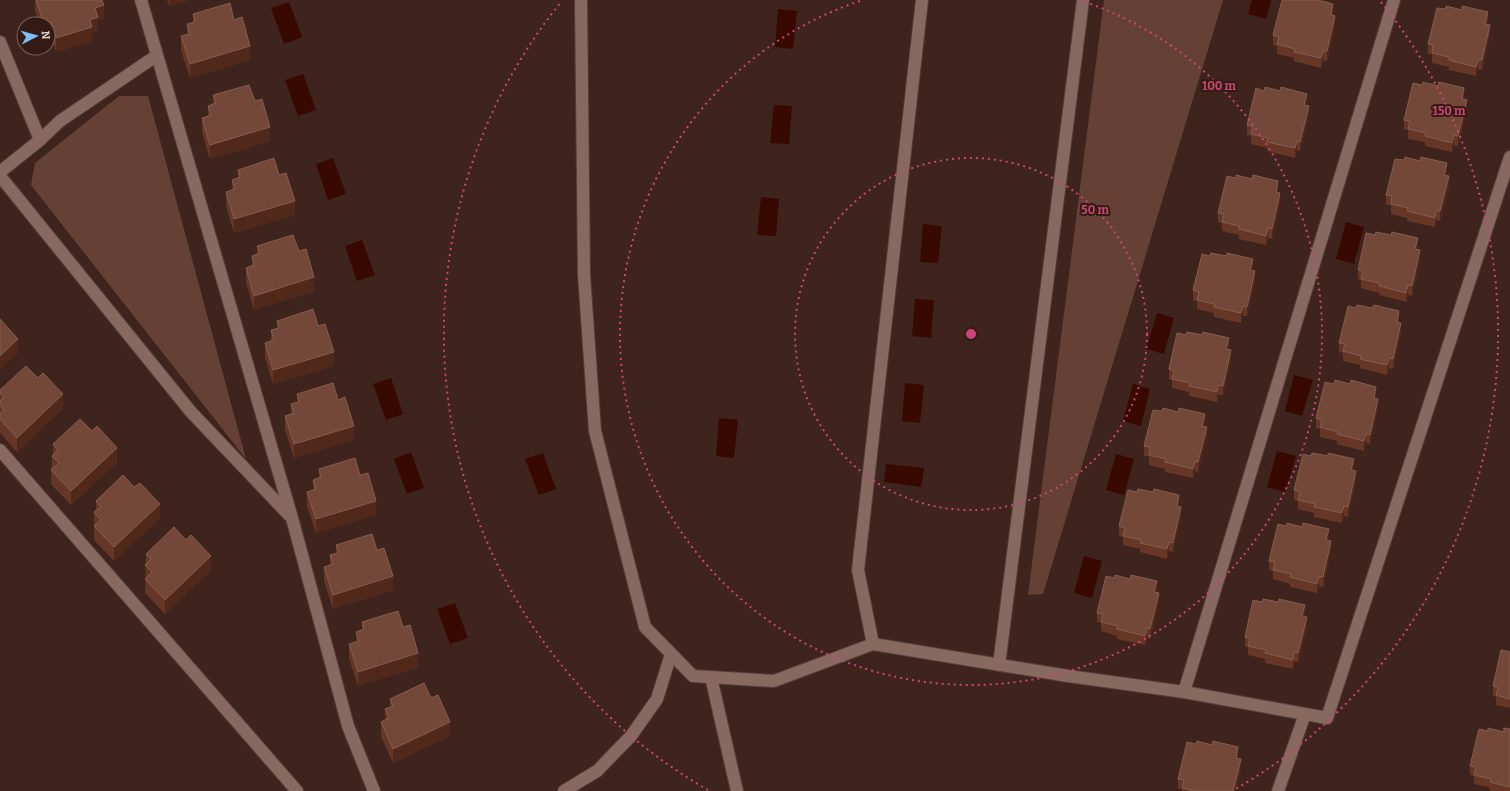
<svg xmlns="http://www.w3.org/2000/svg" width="1510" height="791" font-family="Bitter,serif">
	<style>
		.green { fill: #654135 }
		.water { fill: #370900 }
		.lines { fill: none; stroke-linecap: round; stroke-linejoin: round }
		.minor-casing { stroke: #553f39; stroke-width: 14 }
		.minor { stroke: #88695f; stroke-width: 12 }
		.wall { fill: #663727 }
		.shaded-wall { fill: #51291b }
		.building { fill: #734839; stroke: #845d4f }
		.ring { fill: none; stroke: #ca4676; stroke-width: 2; stroke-dasharray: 2 4 }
		.centre { fill: #ca4676; stroke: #331b13; stroke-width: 2 }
		.ring-label { font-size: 12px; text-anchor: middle; font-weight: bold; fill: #ca4676; stroke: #331b13; stroke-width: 4; stroke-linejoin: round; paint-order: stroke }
	</style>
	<rect width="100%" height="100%" fill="#3e241c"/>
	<g class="green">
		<path d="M1104 0H1223L1043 594 1028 595Z"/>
		<path d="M119 96H148L246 459 31 185 35 163Z"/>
	</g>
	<g class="water">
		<path d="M1252 0H1271L1266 19 1248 14Z"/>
		<path d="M289 2 302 37 284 44 271 8Z"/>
		<path d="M778 9 797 11 793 49 775 47Z"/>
		<path d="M303 74 316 110 298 116 285 80Z"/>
		<path d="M774 105 792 106 789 144 770 143Z"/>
		<path d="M333 158 346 194 328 200 316 164Z"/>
		<path d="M761 197 779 199 776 236 757 235Z"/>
		<path d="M1346 222 1364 227 1354 264 1336 259Z"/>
		<path d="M923 224 942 226 938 263 920 262Z"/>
		<path d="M362 240 375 275 357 281 345 246Z"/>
		<path d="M915 299 934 300 931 338 912 336Z"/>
		<path d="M1157 313 1174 318 1164 354 1146 349Z"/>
		<path d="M1294 375 1313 380 1302 416 1285 411Z"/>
		<path d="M391 378 403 414 386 420 373 384Z"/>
		<path d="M905 383 924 385 920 423 902 421Z"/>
		<path d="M1133 384 1150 389 1141 426 1123 421Z"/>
		<path d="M719 418 738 420 734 458 716 456Z"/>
		<path d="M1277 451 1296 456 1285 492 1267 487Z"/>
		<path d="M411 452 424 488 407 494 394 459Z"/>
		<path d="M543 453 556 489 539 495 525 459Z"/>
		<path d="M1116 454 1134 459 1124 495 1106 490Z"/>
		<path d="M886 464 924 468 921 487 884 482Z"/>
		<path d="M1084 556 1102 561 1092 598 1074 593Z"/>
		<path d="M455 603 468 638 450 644 437 609Z"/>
	</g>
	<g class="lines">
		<defs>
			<g id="minor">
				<path d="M141 0 292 518 348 726 374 791"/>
				<path d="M581 0 584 275 595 431 645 627 693 676 774 681 873 644 1068 676 1184 692 1327 718 1510 157"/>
				<path d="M0 42 40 140"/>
				<path d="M0 172 40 140 60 121 156 56"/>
				<path d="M0 176 191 412 289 515"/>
				<path d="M0 450 297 791"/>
				<path d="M873 644 858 570 922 0"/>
				<path d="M999 665 1083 0"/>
				<path d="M711 677 737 791"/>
				<path d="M1184 692 1394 0"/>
				<path d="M564 791 597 771 631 736 657 699 671 654"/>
				<path d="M1278 791 1305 714"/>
			</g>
		</defs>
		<use href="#minor" class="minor-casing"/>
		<use href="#minor" class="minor"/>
	</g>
	<g class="wall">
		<path d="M35 0H102L104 19 98 21V31L92 33V41L56 52 51 36 48 24H39L35 10Z"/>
		<path d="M167 0H189L169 6Z"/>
		<path d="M1333 13V15L1335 25 1327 61 1323 60 1321 68 1294 61V58L1277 54V46L1273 45V35Z"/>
		<path d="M193 14 234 20 250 60 190 78 181 50V36L187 34V24L193 22Z"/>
		<path d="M1488 22V24L1490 34 1482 70 1478 69 1476 76 1449 70V67L1432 63V54H1428V44Z"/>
		<path d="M213 95 255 101 270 141 210 159 202 132V118L208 116V106L213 104Z"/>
		<path d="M1464 98V100L1467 110 1458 146 1454 145 1452 152 1425 146V142L1408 139V130L1404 129V120Z"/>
		<path d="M1307 103 1306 105 1309 115 1300 151 1297 150 1295 158 1267 151V148L1251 144V136L1247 135V125Z"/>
		<path d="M1404 160 1420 161 1447 173 1446 175 1449 185 1440 221 1436 220 1435 227 1407 221V218L1391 214V205H1386V195Z"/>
		<path d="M238 170 279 175 295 215 234 233 226 206V192L232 190V180L238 178Z"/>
		<path d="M1278 191V193L1280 203 1272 239 1268 238 1266 245 1239 239V235L1222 231V223L1218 222V213Z"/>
		<path d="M257 246 299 251 314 291 254 310 246 282V268L252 266V256L257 254Z"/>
		<path d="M1418 248V250L1420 260 1412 296 1408 295 1406 302 1379 295V293L1361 288V280L1358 279V270Z"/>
		<path d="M1253 269V271L1255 281 1247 316H1243L1241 323 1214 317V313L1197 309V301L1193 300V290Z"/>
		<path d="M277 321 334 366 273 384 265 357V343L271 341V330L277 329Z"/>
		<path d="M1399 321V322L1401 333 1393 369 1389 368 1387 375 1360 368V365L1343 361V353L1339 352V343Z"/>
		<path d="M1229 348 1228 350 1231 360 1223 395H1218L1217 402 1189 396V392L1172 388V380L1169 379V369Z"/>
		<path d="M0 390 63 408 17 452 0 433Z"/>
		<path d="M297 394 338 400 354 440 294 458 285 430V416L291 414V404L297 402Z"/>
		<path d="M1376 396V398L1378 409 1370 444 1366 443 1364 451 1337 444V441L1320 437V429L1316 428V418Z"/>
		<path d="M1205 424 1204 426 1207 436 1198 472 1195 471 1193 478 1165 472V469L1149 465V456H1144V446Z"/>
		<path d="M53 444 117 462 71 505 51 484 52 456 53 455Z"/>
		<path d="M319 469 376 515 316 533 307 506V492L313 490V480L319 478Z"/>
		<path d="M1354 469V471L1356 481 1348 517 1344 516 1342 523 1314 517V513L1298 509V501L1294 500V490Z"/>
		<path d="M96 501 160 518 114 561 94 540V512L96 511Z"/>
		<path d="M1179 504V506L1181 517 1173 552 1169 551 1167 559 1140 552V549L1123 545V537L1119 536V526Z"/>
		<path d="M1286 526 1329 539 1328 541 1331 551 1323 587 1319 586 1317 593 1290 587V584L1273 579V571L1269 570V561Z"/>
		<path d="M336 545 377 550 393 590 333 609 324 581V567L330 565V555L336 553Z"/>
		<path d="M146 554 211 570 165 614 145 593Z"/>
		<path d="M1157 591 1156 593 1159 603 1150 639 1147 638 1145 645 1117 639V636L1101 631V623L1097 622V613Z"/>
		<path d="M1305 615 1304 617 1307 627 1298 662H1294L1293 669 1265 663V659L1248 655V647L1245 646V637Z"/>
		<path d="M362 622 418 667 358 686 349 658V644L356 642V632L362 630Z"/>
		<path d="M1510 652V708L1496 705V697L1493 696V686Z"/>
		<path d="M431 698 450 736 393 763 381 736V722L385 720V709L390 707V699Z"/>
		<path d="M1510 729V791H1490V788L1474 784V776L1470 775V766L1488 731 1504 732Z"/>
		<path d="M1238 757V759L1241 769 1235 791H1182V789L1178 788V779Z"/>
	</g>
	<g class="shaded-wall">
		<path d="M169 0H189L169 6Z"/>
		<path d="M1333 4V13L1331 24V15Z"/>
		<path d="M104 5V19L98 21V31L92 33V41L56 52V38L90 20 95 8Z"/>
		<path d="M1488 12V22L1485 33V24Z"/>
		<path d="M1335 16V25L1327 61V51Z"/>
		<path d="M51 22V36L48 37V24H44Z"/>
		<path d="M1490 25V34L1482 70V60Z"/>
		<path d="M250 46V60L190 78V64Z"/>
		<path d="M1323 51V60L1321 68V58Z"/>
		<path d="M1478 60V69L1476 76V67Z"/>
		<path d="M1464 88V98L1462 109V99Z"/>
		<path d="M1307 94V103L1304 114V105Z"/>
		<path d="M1467 100V110L1458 146V136Z"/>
		<path d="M1309 106V115L1300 151V142Z"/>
		<path d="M270 127V141L210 159V145Z"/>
		<path d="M1454 135V145L1452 152V143Z"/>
		<path d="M1297 141V150L1295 158V148Z"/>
		<path d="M1447 163V173L1444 184V175Z"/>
		<path d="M1449 176V185L1440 221V211Z"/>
		<path d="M1278 181V191L1276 202V192Z"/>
		<path d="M1280 193V203L1272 239V229Z"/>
		<path d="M295 201V215L234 233V219Z"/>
		<path d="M1436 211V220L1435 227V218Z"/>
		<path d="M1268 228V238L1266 245V236Z"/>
		<path d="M1418 238V248L1415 259V249Z"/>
		<path d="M1420 250V260L1412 296V286Z"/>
		<path d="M1253 259V269L1250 280V270Z"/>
		<path d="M1255 271V281L1247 316V307Z"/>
		<path d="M314 277V291L254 310V296Z"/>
		<path d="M1408 285V295L1406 302V293Z"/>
		<path d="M1243 306V316L1241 323V313Z"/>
		<path d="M1399 311V321L1397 332V322Z"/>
		<path d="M1401 323V333L1393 369V359Z"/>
		<path d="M1229 338V348L1226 359V349Z"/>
		<path d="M18 339V353L0 370V356Z"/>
		<path d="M1231 350V360L1223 395V386Z"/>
		<path d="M334 352V366L273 384V370Z"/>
		<path d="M1389 358V368L1387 375V365Z"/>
		<path d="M1218 385V395L1217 402V392Z"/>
		<path d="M1376 387V396L1374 407V398Z"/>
		<path d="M63 394V408L17 452V438Z"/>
		<path d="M1378 399V409L1370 444V435Z"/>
		<path d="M1205 414V424L1202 435V426Z"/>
		<path d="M354 426V440L294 458V444Z"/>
		<path d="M1207 427V436L1198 472V462Z"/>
		<path d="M1366 434V443L1364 451V441Z"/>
		<path d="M117 448V462L71 505V491Z"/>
		<path d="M1354 459V469L1351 480V470Z"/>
		<path d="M1195 461V471L1193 478V469Z"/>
		<path d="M1356 471V481L1348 517V507Z"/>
		<path d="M1179 495V504L1177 516V506Z"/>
		<path d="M376 501V515L316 533V519Z"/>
		<path d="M160 504V518L114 561V547Z"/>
		<path d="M1344 506V516L1342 523V513Z"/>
		<path d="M1181 507V517L1173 552V543Z"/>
		<path d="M1329 529V539L1326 550V540Z"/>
		<path d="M1331 541V551L1323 587V577Z"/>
		<path d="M1169 542V551L1167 559V549Z"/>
		<path d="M211 556V570L165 614V600Z"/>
		<path d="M393 576V590L333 609V595Z"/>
		<path d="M1319 576V586L1317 593V584Z"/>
		<path d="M1157 581V591L1154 602V592Z"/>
		<path d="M1159 593V603L1150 639V629Z"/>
		<path d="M1305 605V615L1302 626V616Z"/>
		<path d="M1307 617V627L1298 662V653Z"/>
		<path d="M1147 628V638L1145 645V636Z"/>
		<path d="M1294 652V662L1293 669V660Z"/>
		<path d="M418 653V667L358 686V672Z"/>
		<path d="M450 722V736L393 763V749Z"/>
		<path d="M1238 747V757L1236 768V758Z"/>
		<path d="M1241 759V769L1235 791H1233Z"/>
	</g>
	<g class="building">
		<path d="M36 0H102L104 5 95 8 98 17 90 20 92 27 56 38 51 22 44 24Z"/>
		<path d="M1282 0H1287L1291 1V0H1302L1307 1V0H1318L1333 4 1331 15 1335 16 1327 51H1323L1321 58 1294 52 1295 49 1277 44 1279 37 1273 35Z"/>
		<path d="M230 3 234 20 242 17 250 46 190 64 181 36 190 34 187 24 195 22 193 14Z"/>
		<path d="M1446 6 1462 10V6L1488 12 1485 24 1490 25 1482 60H1478L1476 67 1449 60V57L1432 53 1433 45 1428 44 1437 8 1445 9Z"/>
		<path d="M1423 82 1438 86 1439 82 1464 88 1462 99 1467 100 1458 136 1454 135 1452 143 1425 136 1426 133 1408 129 1410 121 1404 120 1413 83 1422 85Z"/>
		<path d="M249 85 255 101 262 99 270 127 210 145 202 118 211 115 208 106 216 103 213 95Z"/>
		<path d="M1265 87 1280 91 1281 87 1307 94 1304 105 1309 106 1300 142 1297 141 1295 148 1267 142 1268 138 1251 134 1253 126 1247 125 1256 88 1264 91Z"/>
		<path d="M1405 157 1420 161 1421 157 1447 163 1444 175 1449 176 1440 211H1436L1435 218 1407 211 1408 208 1391 204 1392 196 1386 195 1395 159 1404 160Z"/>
		<path d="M274 158 279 175 286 173 295 201 234 219 226 192 235 189 232 180 240 177 238 170Z"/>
		<path d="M1236 175 1252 179 1253 175 1278 181 1276 192 1280 193 1272 229 1268 228 1266 236 1239 229V226L1222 222 1224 214 1218 213 1227 176 1236 178Z"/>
		<path d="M1376 232 1391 235 1392 232 1418 238 1415 249 1420 250 1412 286 1408 285 1406 293 1379 286V283L1361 279 1363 271 1358 270 1366 233 1375 235Z"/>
		<path d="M293 235 299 251 306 249 314 277 254 296 246 268 254 265 252 256 260 253 257 246Z"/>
		<path d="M1211 253 1227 256V253L1253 259 1250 270 1255 271 1247 307 1243 306 1241 313 1214 307V304L1197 300 1199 292 1193 290 1202 254 1210 256Z"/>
		<path d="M1357 305 1372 308 1374 305 1399 311 1397 322 1401 323 1393 359 1389 358 1387 365 1360 359 1361 356 1343 351 1345 344 1339 343 1348 306 1356 308Z"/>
		<path d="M313 309 318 326 325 324 334 352 273 370 265 343 274 340 271 330 279 328 277 321Z"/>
		<path d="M0 319 18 339 0 356Z"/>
		<path d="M1187 332 1202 335 1203 332 1229 338 1226 349 1231 350 1223 386 1218 385 1217 392 1189 386 1190 383 1172 379 1174 371 1169 369 1177 333 1186 335Z"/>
		<path d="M26 366 38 378 43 373 63 394 17 438 0 419V414L4 410 0 405V401L4 397 0 393V390Z"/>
		<path d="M1335 380 1350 384 1351 380 1376 387 1374 398 1378 399 1370 435 1366 434 1364 441 1337 434 1338 432 1320 427 1322 420 1316 418 1325 382 1334 384Z"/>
		<path d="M333 383 338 400 345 397 354 426 294 444 285 416 294 413 291 404 299 402 297 394Z"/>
		<path d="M1163 408 1178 412 1179 408 1205 414 1202 426 1207 427 1198 462 1195 461 1193 469 1165 462 1166 459 1149 455 1150 447 1144 446 1153 410 1162 411Z"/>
		<path d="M80 419 92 431 97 426 117 448 71 491 51 470 59 463 52 456 58 450 53 444Z"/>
		<path d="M1312 453 1328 456V453L1354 459 1351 470 1356 471 1348 507 1344 506 1342 513 1314 507 1315 504 1298 500 1300 492 1294 490 1303 454 1311 456Z"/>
		<path d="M355 458 360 475 368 473 376 501 316 519 307 492 316 489 313 480 321 477 319 469Z"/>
		<path d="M123 475 134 487 140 483 160 504 114 547 94 526 101 520 94 512 101 507 96 501Z"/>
		<path d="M1138 489 1153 492 1154 489 1179 495 1177 506 1181 507 1173 543 1169 542 1167 549 1140 543 1141 540 1123 536 1125 528 1119 526 1128 490 1137 492Z"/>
		<path d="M1287 523 1302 527 1303 523 1329 529 1326 540 1331 541 1323 577 1319 576 1317 584 1290 577 1291 574 1273 570 1275 562 1269 561 1278 524 1286 526Z"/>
		<path d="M174 527 186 540 191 535 211 556 165 600 145 579 152 572 145 565 151 559 146 554Z"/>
		<path d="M372 534 377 550 384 548 393 576 333 595 324 567 333 564 330 555 339 553 336 545Z"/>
		<path d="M1115 575 1130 579 1131 575 1157 581 1154 592 1159 593 1150 629 1147 628 1145 636 1117 629 1118 626 1101 622 1103 614 1097 613 1106 576 1114 578Z"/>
		<path d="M1263 599 1278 602 1279 599 1305 605 1302 616 1307 617 1298 653 1294 652 1293 660 1265 653 1266 650 1248 646 1250 638 1245 637 1253 600 1262 602Z"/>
		<path d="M398 611 403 627 410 625 418 653 358 672 349 644 359 641 356 632 364 629 362 622Z"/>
		<path d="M1501 650 1510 652V699L1496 695 1498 688 1493 686Z"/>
		<path d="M424 683 431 698 438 695 450 722 393 749 381 722 389 718 385 709 393 706 390 699Z"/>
		<path d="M1488 728 1504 732V728L1510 729V787L1490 782 1491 779 1474 775 1476 767 1470 766 1479 729 1488 731Z"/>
		<path d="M1197 741 1212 745 1213 741 1238 747 1236 758 1241 759 1233 791H1196L1182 788 1184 780 1178 779 1187 742 1196 744Z"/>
	</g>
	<g class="ring">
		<circle cx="971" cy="334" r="176"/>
		<path d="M1079 0A351 351 0 1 1 863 0"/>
		<path d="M708 790A527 527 0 0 1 561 2M1381 2A527 527 0 0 1 1234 790"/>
	</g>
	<circle cx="971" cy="334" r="6" class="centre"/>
	<g class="ring-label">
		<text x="1219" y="90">100 m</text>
		<text x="1449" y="115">150 m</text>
		<text x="1095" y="214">50 m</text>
	</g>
	<g transform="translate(36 36) rotate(84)"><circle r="19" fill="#331b13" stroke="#78635c"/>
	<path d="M0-3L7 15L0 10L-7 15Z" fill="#7fbdfa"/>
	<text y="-6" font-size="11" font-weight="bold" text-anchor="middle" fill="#e0cfc9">N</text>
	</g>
</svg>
